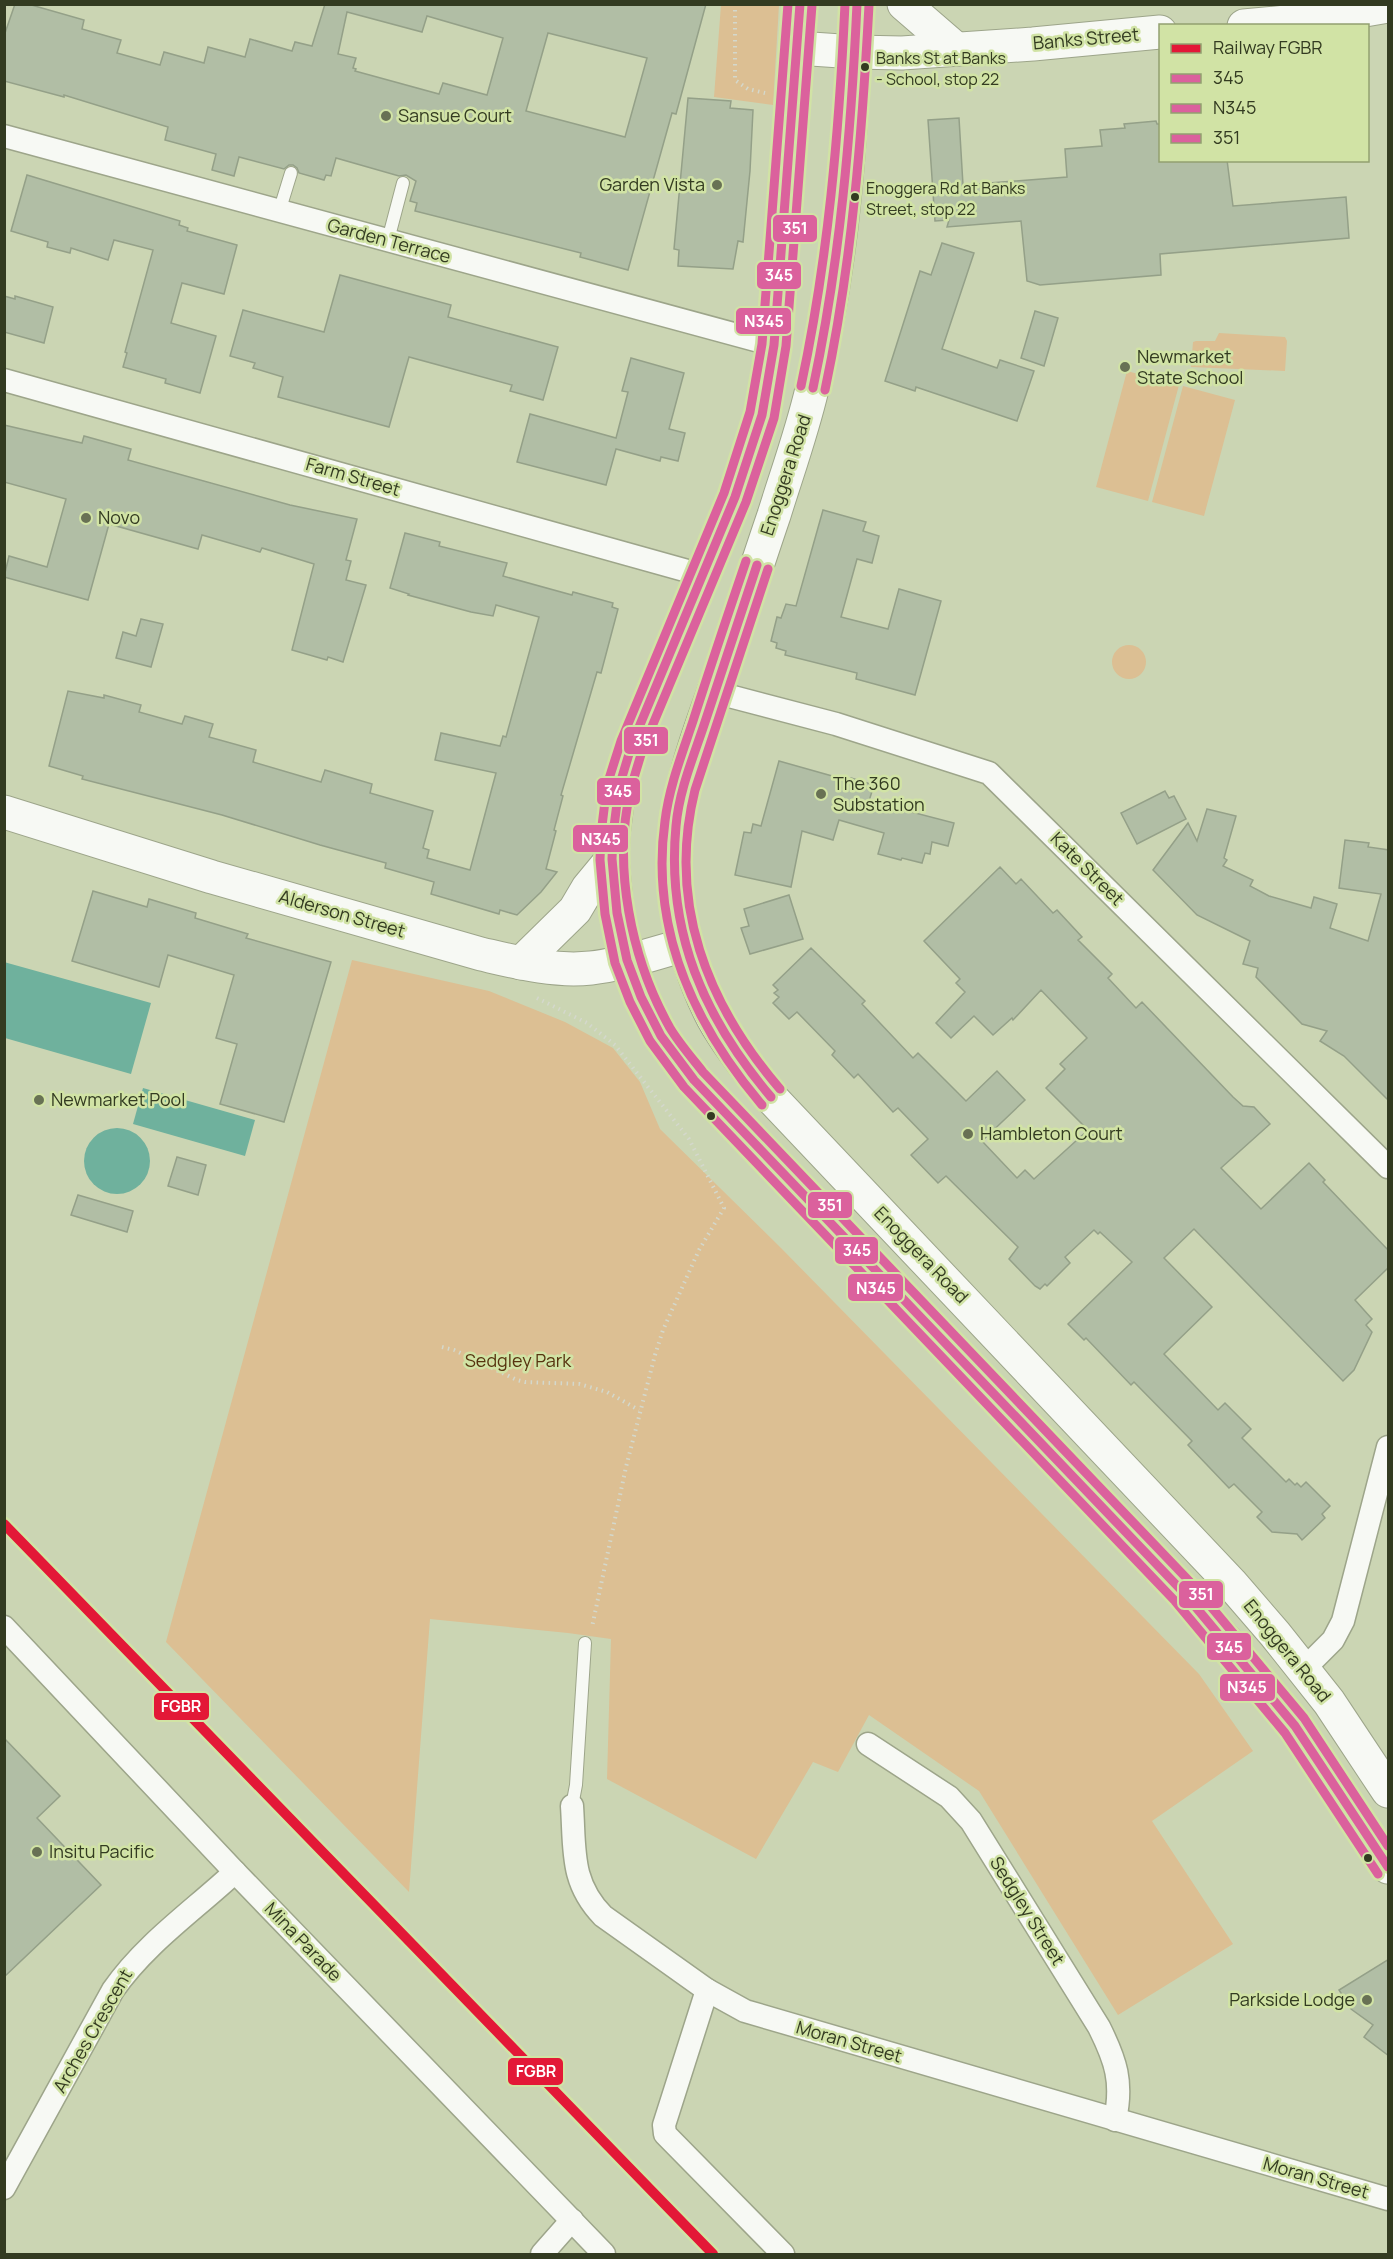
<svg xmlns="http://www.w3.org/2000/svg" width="1393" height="2259" font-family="Manrope,sans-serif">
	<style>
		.green { fill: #dcbf93 }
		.water { fill: #6fb19d }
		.building { fill: #b1bea5; stroke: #94a088; stroke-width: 1.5; fill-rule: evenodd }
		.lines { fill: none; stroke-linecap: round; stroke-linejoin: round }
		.lane-casing { stroke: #9da58a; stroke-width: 14 }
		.street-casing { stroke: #9da58a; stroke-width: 25 }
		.secondary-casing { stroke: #9da58a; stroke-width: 35 }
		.primary-casing { stroke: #9da58a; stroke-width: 35 }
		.path { stroke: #d4d8cc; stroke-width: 4; stroke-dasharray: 1.5 4.5; stroke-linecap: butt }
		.lane { stroke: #f7f9f4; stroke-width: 12 }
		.street { stroke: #f7f9f4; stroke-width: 22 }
		.secondary { stroke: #f7f9f4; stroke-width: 33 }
		.primary { stroke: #f7f9f4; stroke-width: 33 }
		.bus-1-casing { stroke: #d1e3a5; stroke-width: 14 }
		.bus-2-casing { stroke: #d1e3a5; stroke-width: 14 }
		.bus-3-casing { stroke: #d1e3a5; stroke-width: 14 }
		.bus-1 { stroke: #db619d; stroke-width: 9 }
		.bus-2 { stroke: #db619d; stroke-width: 9 }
		.bus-3 { stroke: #db619d; stroke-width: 9 }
		.rail-1-casing { stroke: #d1e3a5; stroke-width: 15 }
		.rail-1 { stroke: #e31837; stroke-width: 10 }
		.bus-dot { fill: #333b21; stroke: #d1e3a5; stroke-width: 2 }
		.poi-dot { fill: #687154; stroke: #d1e3a5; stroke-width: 2 }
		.labels { text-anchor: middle; stroke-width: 5; stroke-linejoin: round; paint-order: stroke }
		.bus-label { font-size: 16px; fill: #333b21; stroke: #d1e3a5; text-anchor: start }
		.street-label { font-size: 18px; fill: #333b21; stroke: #d1e3a5 }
		.poi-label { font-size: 18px; fill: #333b21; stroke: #d1e3a5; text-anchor: start }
		.park-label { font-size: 18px; fill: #57330f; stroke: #d1e3a5 }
		.line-badge { stroke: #d1e3a5; stroke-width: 2 }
		.badge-label { font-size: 16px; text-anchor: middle; font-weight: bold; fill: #fff }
	</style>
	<rect width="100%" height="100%" fill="#cbd5b3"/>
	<g class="green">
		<path d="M721 5H779L773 105 714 97Z"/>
		<path d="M1219 333 1285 337 1287 341 1285 371 1191 367 1193 342 1196 341H1215Z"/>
		<path d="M1127 371 1179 385 1148 501 1096 487Z"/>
		<path d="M1183 386 1235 400 1204 516 1152 502Z"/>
		<circle cx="1129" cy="662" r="17"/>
		<path d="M352 960 489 991 565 1022 613 1048 640 1082 660 1129 781 1248 1199 1674 1253 1751 1152 1821 1233 1944 1118 2015 979 1791 869 1715 838 1772 813 1762 756 1859 607 1779 611 1639 568 1633 430 1619 409 1892 166 1642Z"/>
	</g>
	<g class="water">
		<path d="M4 962 151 1003 131 1074 5 1038Z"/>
		<path d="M143 1088 255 1120 245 1156 133 1124Z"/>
		<circle cx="117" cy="1161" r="33"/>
	</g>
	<g class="building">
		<path d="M15 4H28L84 20 82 29 121 40 117 53 160 65 164 52 204 63 208 47 245 57 250 39 292 51 295 42 312 46 325 4H706L676 114 672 113 628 270 580 257 581 253 415 211 417 203 410 201 416 181 406 175 399 176 336 158 331 176 326 175 324 180 299 173 297 168 293 165H289L284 169 239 157 234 176 212 170 216 154 165 140 168 127 64 95V97L4 81V36ZM347 12 422 32 427 16 503 38 487 95 443 83 439 94 355 71 356 69 353 68 356 58 338 54ZM548 33 647 58 625 137 526 111Z"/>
		<path d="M688 98 731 101 730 108 753 110 750 171 743 242 738 241 733 269 678 266 679 250 674 249Z"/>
		<path d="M959 118 963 185 1067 177 1065 149 1102 146 1100 130 1125 128 1124 124 1156 121 1157 124H1161V160H1227L1233 206 1346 197 1349 238 1160 254 1161 275 1040 285 1027 281 1021 221 947 227 949 220 935 221 928 120Z"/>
		<path d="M27 175 180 221 179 225 188 228 187 231 237 245 224 294 182 283 171 323 216 336 200 393 165 383 166 379 123 367 127 353 125 352 153 250 114 240 108 260 71 248 70 253 47 247 48 242 11 231Z"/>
		<path d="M942 243 974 253 942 349 997 368 1000 360 1034 371 1017 421 916 387 915 391 885 381 920 271 931 275Z"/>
		<path d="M340 275 451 305 448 317 558 347 543 400 510 391 512 385 409 357 389 427 278 397 283 377 253 368 255 363 230 356 243 310 324 332Z"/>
		<path d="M4 296 15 299V296L53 307 44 343 4 332Z"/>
		<path d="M1035 311 1058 318 1044 366 1021 358Z"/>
		<path d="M631 358 684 373 669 429 685 433 678 461 661 457 660 461 616 449 606 485 517 462 530 414 616 438 628 392 622 391Z"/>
		<path d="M4 425 82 443 84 436 131 449 128 460 290 505 357 519 346 560 351 561 346 580 366 585 343 662 328 657 327 660 292 650 314 564 262 548 260 552 202 535 198 549 109 524 88 600 4 577 9 556 47 567 66 499 4 482Z"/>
		<path d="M823 510 866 522 863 531 879 536 872 563 857 559 841 617 888 629 899 589 941 601 915 695 856 679 857 673 785 655 786 651 776 648 777 643 771 641 777 617 781 618 786 604 796 606Z"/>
		<path d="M405 533 440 542 439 546 507 563 503 576 572 595 573 592 613 603 612 607 618 609 601 673 597 672 561 795 563 796 554 830 556 831 546 869 557 872 541 892 517 915 500 910 499 914 431 894 434 882 385 868 386 863 320 845 222 815 82 779 83 776 49 766 68 691 104 698V695L141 705 139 712 182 724 185 716 213 724 209 737 256 750 253 762 321 782 325 770 372 784 370 793 433 811 423 848 429 850 427 858 470 870 496 773 435 760 441 733 500 746 503 736 506 737 539 617 496 605 493 616 471 612 408 595 409 594 390 588Z"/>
		<path d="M141 619 163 624 151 667 116 658 123 632 136 636Z"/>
		<path d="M779 761 850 781 851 778 874 785 869 801 954 823 948 846 932 842 930 854 925 853 922 863 902 858 901 860 878 854 884 833 839 820 833 840 802 831 791 887 735 875 744 832 751 833 753 824 761 826Z"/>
		<path d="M1165 791 1169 798 1174 796 1186 819 1137 844 1121 813Z"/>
		<path d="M1207 809 1236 816 1224 858 1227 860 1223 866 1253 880 1250 886 1269 896 1311 908 1314 897 1337 904 1330 928 1368 941 1381 894 1339 888 1345 840 1369 843 1368 847 1389 850V1101L1344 1056 1320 1041 1327 1031 1302 1024 1256 977 1258 968 1243 964 1250 941 1197 915 1153 870 1188 823 1197 841Z"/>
		<path d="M1000 867 1016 884 1021 879 1053 913 1057 910 1082 937 1078 940 1112 974 1108 978 1136 1008 1142 1002 1233 1097 1243 1106 1254 1107 1270 1124 1221 1168 1261 1209 1309 1163 1325 1180 1323 1182 1389 1251V1267L1355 1300 1372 1319 1366 1325 1372 1332 1354 1370 1343 1381 1194 1229 1164 1258 1212 1307 1164 1354 1218 1410 1225 1403 1251 1429 1242 1438 1286 1482 1289 1479 1295 1485 1297 1483 1301 1487 1306 1482 1330 1506 1322 1514 1325 1518 1302 1540 1297 1534 1272 1532 1257 1517 1262 1512 1234 1484 1229 1488 1188 1445 1192 1441 1134 1382 1131 1385 1086 1338 1084 1340 1068 1324 1132 1262 1100 1232 1098 1234 1094 1230 1065 1257 1070 1263 1047 1286 1045 1284 1040 1289 1035 1286 1009 1259 1018 1247 946 1176 938 1183 911 1155 928 1139 898 1108 893 1112 858 1074 854 1078 832 1055 835 1051 797 1012 789 1019 773 1003 779 997 774 993 778 990 773 985 811 948 865 1001 862 1004 913 1058 918 1053 966 1101 997 1071 1025 1100 982 1141 1017 1178 1025 1170 1034 1179 1088 1130 1046 1088 1065 1069 1060 1064 1087 1038 1041 990 1013 1020 1012 1018 993 1035 974 1016 951 1038 936 1023 965 992 956 983 960 979 924 941Z"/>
		<path d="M93 891 147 907 149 899 196 913 195 918 248 934 246 938 331 962 284 1122 220 1104 237 1044 216 1038 234 975 168 955 159 987 72 961Z"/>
		<path d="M789 895 803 939 750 954 741 928 749 926 744 909Z"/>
		<path d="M177 1157 206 1165 198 1195 168 1186Z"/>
		<path d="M78 1195 133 1211 127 1232 71 1215Z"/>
		<path d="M4 1738 60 1796 37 1818 101 1885 4 1977Z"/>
		<path d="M1389 1959V2056L1364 2037 1373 2025 1351 2009 1339 1990Z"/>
	</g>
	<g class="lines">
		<defs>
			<g id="lane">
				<path d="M279 212 291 173"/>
				<path d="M388 240 403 183"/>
				<path d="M572 1806 576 1785 585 1643"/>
			</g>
			<g id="street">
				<path d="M4 136 774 345"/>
				<path d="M4 380 702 575"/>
				<path d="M714 692 836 724 989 773 1388 1167"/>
				<path d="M4 1627 235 1872 604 2254"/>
				<path d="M1304 1669 1333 1640 1343 1621 1388 1447"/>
				<path d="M868 1744 949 1797 971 1821 1099 2027C1116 2061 1123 2082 1115 2120"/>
				<path d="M572 1806C575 1850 570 1882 603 1916L707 1990 745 2011 1388 2199"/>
				<path d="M707 1990 664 2125 665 2134 783 2254"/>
				<path d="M4 2188 113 1990C146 1943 193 1911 235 1872"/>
				<path d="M542 2254 572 2220"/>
			</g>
			<g id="secondary">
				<path d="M1244 26 1307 20 1388 6"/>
				<path d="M797 48 855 52 902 53 1033 44 1160 32"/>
				<path d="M4 812 212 877 481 954C516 962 554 972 591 968 622 965 654 953 685 945"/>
			</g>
			<g id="primary">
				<path d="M800 4 774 345 762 415 735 497 632 744 619 787 613 835 612 859 617 913 627 960 641 997 661 1036 694 1080 1184 1593 1226 1641 1295 1726 1388 1867"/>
				<path d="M857 4C851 134 844 263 812 389 802 432 787 473 774 515 758 562 743 609 727 655 710 703 690 753 680 802 665 874 680 954 713 1018 728 1045 747 1069 766 1092L1231 1583 1275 1634 1329 1702 1388 1791"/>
				<path d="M904 4 956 49"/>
				<path d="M521 963 575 910 588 888 612 859"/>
			</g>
		</defs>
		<use href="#lane" class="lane-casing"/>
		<use href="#street" class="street-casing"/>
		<use href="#secondary" class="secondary-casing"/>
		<use href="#primary" class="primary-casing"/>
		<g class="path">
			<path d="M735 4V80L748 89 765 93"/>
			<path d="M537 998 587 1023 615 1045 689 1139 724 1208 699 1250 663 1330 655 1355 626 1467 592 1627"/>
			<path d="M442 1347 454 1350 517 1380 525 1382 579 1384 607 1392 639 1410"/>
		</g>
		<use href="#lane" class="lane"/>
		<use href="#street" class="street"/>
		<use href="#secondary" class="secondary"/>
		<use href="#primary" class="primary"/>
		<defs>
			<g id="bus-1">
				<path d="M800 4 774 345 762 415 735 497 632 744 619 787 613 835 612 859 617 913 627 960 641 997 661 1036 694 1080 1184 1593 1295 1726 1388 1867"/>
				<path d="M813 388C840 261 851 134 857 4"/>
				<path d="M757 565C739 618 722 672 704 725 693 758 679 791 676 826 666 932 704 1018 771 1097"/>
			</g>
			<g id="bus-2">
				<path d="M788 4 762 344 750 412 724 493 621 741 607 785 601 834 600 860 605 914 615 963 630 1002 650 1041 684 1087 1175 1601 1285 1733 1378 1874"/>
				<path d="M825 390C852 263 862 135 869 5"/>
				<path d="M746 561C728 614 710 668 693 721 682 754 669 787 665 821 650 929 694 1025 762 1105"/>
			</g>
			<g id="bus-3">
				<path d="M812 5 786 346 774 418 746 502 643 748C639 761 635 774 631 788 612 866 631 959 670 1028 679 1043 692 1058 703 1072L1193 1585 1304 1718 1388 1846"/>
				<path d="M801 386C828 260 839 133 845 4"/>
				<path d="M768 569 695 790C667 903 707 1004 780 1089"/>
			</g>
		</defs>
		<use href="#bus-1" class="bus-1-casing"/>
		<use href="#bus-2" class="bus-2-casing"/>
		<use href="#bus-3" class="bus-3-casing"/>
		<use href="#bus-1" class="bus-1"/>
		<use href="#bus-2" class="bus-2"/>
		<use href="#bus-3" class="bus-3"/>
		<defs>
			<path id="rail-1" d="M4 1524 713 2254"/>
		</defs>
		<use href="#rail-1" class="rail-1-casing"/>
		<use href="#rail-1" class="rail-1"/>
	</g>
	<g class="bus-dot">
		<circle cx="865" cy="67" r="5"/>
		<circle cx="855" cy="197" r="5"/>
		<circle cx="711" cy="1116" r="5"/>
		<circle cx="1368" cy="1858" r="5"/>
	</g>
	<g class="poi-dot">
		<circle cx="386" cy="116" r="6"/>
		<circle cx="717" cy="185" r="6"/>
		<circle cx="1125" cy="367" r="6"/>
		<circle cx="86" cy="518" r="6"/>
		<circle cx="821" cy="794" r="6"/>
		<circle cx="39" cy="1100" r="6"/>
		<circle cx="968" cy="1134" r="6"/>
		<circle cx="37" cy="1852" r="6"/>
		<circle cx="1367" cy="2000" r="6"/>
	</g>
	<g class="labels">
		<g class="bus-label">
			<text x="876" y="64">Banks St at Banks<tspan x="876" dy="21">- School, stop 22</tspan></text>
			<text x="866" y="194">Enoggera Rd at Banks<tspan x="866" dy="21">Street, stop 22</tspan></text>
		</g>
		<g class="street-label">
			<text transform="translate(1086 39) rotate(-5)" y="6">Banks Street</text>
			<text transform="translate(389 241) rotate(15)" y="6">Garden Terrace</text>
			<text transform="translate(786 475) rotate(-72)" y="6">Enoggera Road</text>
			<text transform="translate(353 477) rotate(16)" y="6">Farm Street</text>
			<text transform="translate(1087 869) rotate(45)" y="6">Kate Street</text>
			<text transform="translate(342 914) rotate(16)" y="6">Alderson Street</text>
			<text transform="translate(921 1255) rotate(46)" y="6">Enoggera Road</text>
			<text transform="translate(1287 1651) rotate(51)" y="6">Enoggera Road</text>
			<text transform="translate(1027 1911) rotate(58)" y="6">Sedgley Street</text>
			<text transform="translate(303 1942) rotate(46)" y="6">Mina Parade</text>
			<text transform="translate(93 2031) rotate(-60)" y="6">Arches Crescent</text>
			<text transform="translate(849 2042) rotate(16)" y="6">Moran Street</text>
			<text transform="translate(1316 2178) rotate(16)" y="6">Moran Street</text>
		</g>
		<g class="poi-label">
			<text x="398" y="122">Sansue Court</text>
			<text x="705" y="191" text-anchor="end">Garden Vista</text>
			<text x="1137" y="363">Newmarket<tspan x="1137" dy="21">State School</tspan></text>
			<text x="98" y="524">Novo</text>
			<text x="833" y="790">The 360<tspan x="833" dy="21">Substation</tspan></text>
			<text x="51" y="1106">Newmarket Pool</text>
			<text x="980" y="1140">Hambleton Court</text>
			<text x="49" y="1858">Insitu Pacific</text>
			<text x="1355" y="2006" text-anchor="end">Parkside Lodge</text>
		</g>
		<g class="park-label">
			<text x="518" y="1367">Sedgley Park</text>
		</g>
	</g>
	<g class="line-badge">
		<rect x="772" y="214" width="46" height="29" rx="6" fill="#db619d"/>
		<rect x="756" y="261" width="46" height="29" rx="6" fill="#db619d"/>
		<rect x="735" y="307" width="57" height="28" rx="6" fill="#db619d"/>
		<rect x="623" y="726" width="46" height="29" rx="6" fill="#db619d"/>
		<rect x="596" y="777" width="45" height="29" rx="6" fill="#db619d"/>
		<rect x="572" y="824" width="57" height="29" rx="6" fill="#db619d"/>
		<rect x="807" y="1191" width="46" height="28" rx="6" fill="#db619d"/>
		<rect x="834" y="1236" width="45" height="29" rx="6" fill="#db619d"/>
		<rect x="847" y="1273" width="57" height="29" rx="6" fill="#db619d"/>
		<rect x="1178" y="1580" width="46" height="29" rx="6" fill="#db619d"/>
		<rect x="1206" y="1632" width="46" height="29" rx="6" fill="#db619d"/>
		<rect x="1219" y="1673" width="57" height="29" rx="6" fill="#db619d"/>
		<rect x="153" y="1692" width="57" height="29" rx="6" fill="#e31837"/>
		<rect x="507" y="2057" width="57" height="29" rx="6" fill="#e31837"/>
	</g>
	<g class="badge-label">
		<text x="795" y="234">351</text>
		<text x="779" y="281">345</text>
		<text x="764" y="327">N345</text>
		<text x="646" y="746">351</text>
		<text x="618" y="797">345</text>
		<text x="601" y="845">N345</text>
		<text x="830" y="1211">351</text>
		<text x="857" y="1256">345</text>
		<text x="876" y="1294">N345</text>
		<text x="1201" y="1600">351</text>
		<text x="1229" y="1653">345</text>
		<text x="1247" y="1693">N345</text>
		<text x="181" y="1712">FGBR</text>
		<text x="536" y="2077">FGBR</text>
	</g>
	<rect width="1393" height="2259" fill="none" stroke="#333b21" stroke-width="12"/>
	<rect x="1159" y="24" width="210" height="138" fill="#d1e3a5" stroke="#92a070" stroke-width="1.5"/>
	<rect x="1171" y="44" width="30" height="9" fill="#e31837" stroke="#92a070" stroke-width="1.5"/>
	<text x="1213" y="54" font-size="18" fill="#333b21">Railway FGBR</text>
	<rect x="1171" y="74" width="30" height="9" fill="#db619d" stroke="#92a070" stroke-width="1.5"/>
	<text x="1213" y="84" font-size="18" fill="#333b21">345</text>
	<rect x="1171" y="104" width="30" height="9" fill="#db619d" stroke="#92a070" stroke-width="1.5"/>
	<text x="1213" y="114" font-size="18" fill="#333b21">N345</text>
	<rect x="1171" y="134" width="30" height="9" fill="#db619d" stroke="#92a070" stroke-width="1.5"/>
	<text x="1213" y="144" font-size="18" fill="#333b21">351</text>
</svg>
